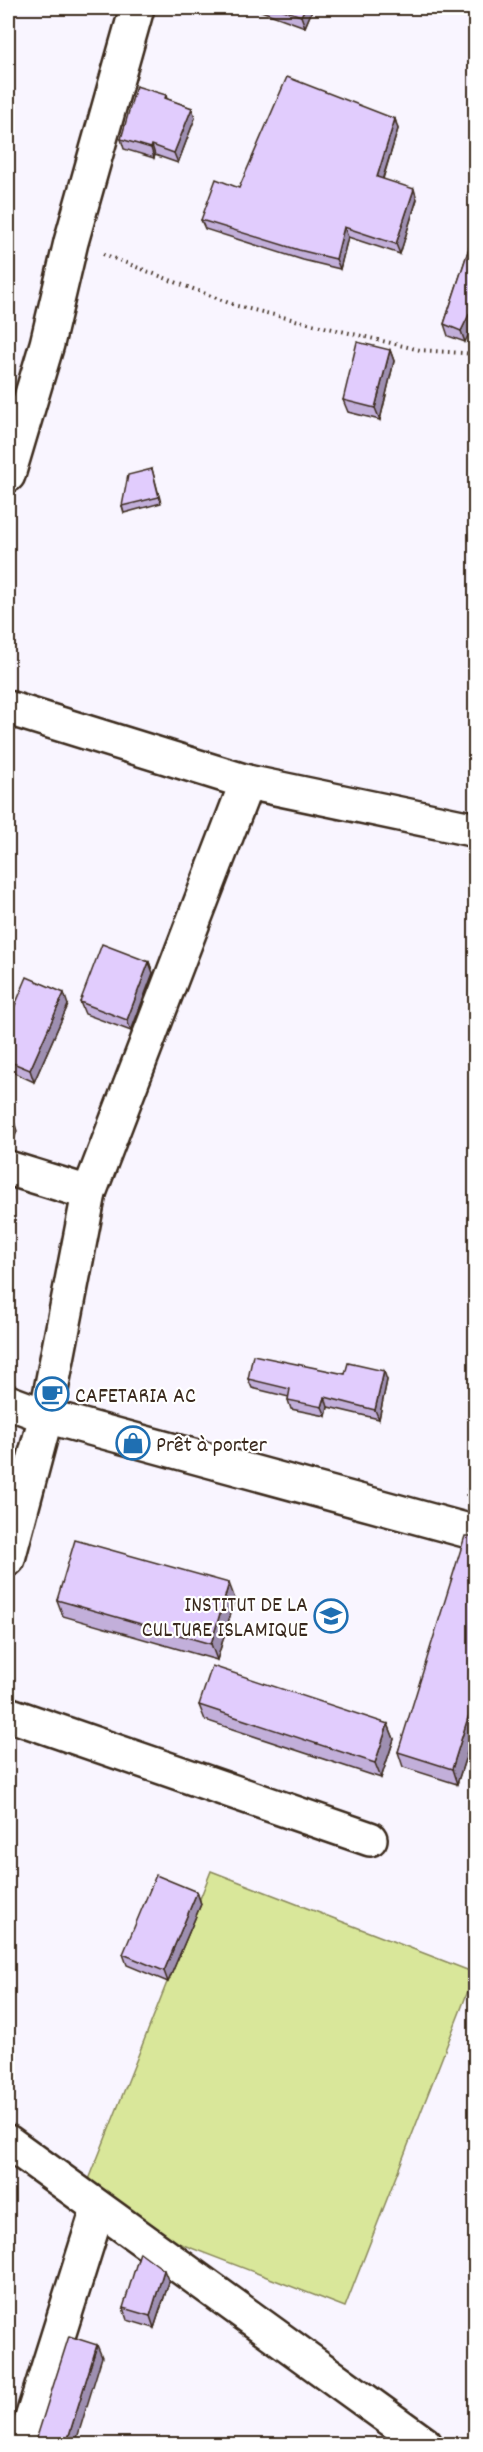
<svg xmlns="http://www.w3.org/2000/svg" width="483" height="2452" font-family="Dekko,sans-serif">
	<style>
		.green { fill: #d9e79a; stroke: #8a885c; stroke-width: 1.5 }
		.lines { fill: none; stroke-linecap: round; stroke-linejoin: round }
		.street-casing { stroke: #3b2a1e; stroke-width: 38 }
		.secondary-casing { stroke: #3b2a1e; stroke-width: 38 }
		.path { stroke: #3b2a1e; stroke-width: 4; stroke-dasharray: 1.5 4.5; stroke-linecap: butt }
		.street { stroke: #fff; stroke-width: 33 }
		.secondary { stroke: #fff; stroke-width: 33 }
		.wall { fill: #c2afda; stroke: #3b2a1e; stroke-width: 1.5 }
		.shaded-wall { fill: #9e8fb1; stroke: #3b2a1e; stroke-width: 1.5 }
		.building { fill: #e1ccfd; stroke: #3b2a1e; stroke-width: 1.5 }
		.labels { text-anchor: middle; stroke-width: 4.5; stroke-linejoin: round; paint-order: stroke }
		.poi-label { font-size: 22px; fill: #3b2a1e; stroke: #fff; text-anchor: start }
	</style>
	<rect width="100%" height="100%" fill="#f9f5ff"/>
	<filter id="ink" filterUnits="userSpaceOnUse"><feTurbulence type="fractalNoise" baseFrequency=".0167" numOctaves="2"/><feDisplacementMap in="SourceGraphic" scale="12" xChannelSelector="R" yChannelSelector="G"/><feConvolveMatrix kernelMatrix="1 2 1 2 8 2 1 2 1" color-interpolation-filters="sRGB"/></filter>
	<g filter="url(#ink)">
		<path class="green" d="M211 1871 475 1973 345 2307 79 2205Z"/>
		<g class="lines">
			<defs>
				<g id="street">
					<path d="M8 475 47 344 71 242 137 8"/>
					<path d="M8 708 247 782 476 830"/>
					<path d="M8 1168 89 1193"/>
					<path d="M8 1559 46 1416 89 1193 247 782"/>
					<path d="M8 1714 370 1839"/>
					<path d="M8 2142 425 2444"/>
					<path d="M24 2444 98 2209"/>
				</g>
				<path id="secondary" d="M8 1402 46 1416 476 1533"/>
			</defs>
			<use href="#street" class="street-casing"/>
			<use href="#secondary" class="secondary-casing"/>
			<g class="path">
				<path d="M103 254 237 306 420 350 476 354"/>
				<path d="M467 1496 476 1461"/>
			</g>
			<use href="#street" class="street"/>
			<use href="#secondary" class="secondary"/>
		</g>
		<g class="wall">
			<path d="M253 8H313L305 27Z"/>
			<path d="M166 95 167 99 192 108 195 118 178 163 155 155 154 158 124 149 121 139Z"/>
			<path d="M395 119 398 129 383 179 417 199 400 254 348 237 340 269 303 260 205 229 201 220 239 188Z"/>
			<path d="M476 227 465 342 448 336 444 324Z"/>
			<path d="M390 350 394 361 380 420 348 412 343 400Z"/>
			<path d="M152 469 161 503 124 513 122 506Z"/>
			<path d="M149 962 153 973 131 1031 85 1014 80 1002Z"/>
			<path d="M68 1005 34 1082 8 1070V1022Z"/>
			<path d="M345 1374 387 1380 379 1419 328 1407 326 1416 291 1409 288 1400 289 1397 252 1388 248 1379Z"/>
			<path d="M476 1536V1725L457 1784 403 1767 398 1752Z"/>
			<path d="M235 1599 217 1660 63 1616 57 1600Z"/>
			<path d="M199 1705 388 1724 394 1739 381 1778 205 1720Z"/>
			<path d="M197 1892 201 1904 168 1982 127 1965 123 1954Z"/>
			<path d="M169 2282 154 2328 127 2320 123 2308Z"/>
		</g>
		<g class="shaded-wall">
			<path d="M305 8H313L305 27 301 16Z"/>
			<path d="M192 108 195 118 178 163 174 153Z"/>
			<path d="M395 119 398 129 380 187 377 177Z"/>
			<path d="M152 145 155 155 154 158 151 148Z"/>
			<path d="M414 189 417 199 400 254 396 244Z"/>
			<path d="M344 227 348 237 340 269 336 259Z"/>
			<path d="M8 279 10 287 8 301Z"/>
			<path d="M476 300V320L465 342 461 331Z"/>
			<path d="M390 350 394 361 380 420 375 408Z"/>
			<path d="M149 962 153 973 131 1031 127 1020Z"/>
			<path d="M64 993 68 1005 34 1082 30 1070Z"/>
			<path d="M13 1119 17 1131 10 1150 8 1143V1134Z"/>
			<path d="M384 1371 387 1380 379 1419 375 1410Z"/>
			<path d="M325 1397 328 1407 326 1416 322 1407Z"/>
			<path d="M229 1583 235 1599 217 1660 211 1644Z"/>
			<path d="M476 1692V1725L457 1784 452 1769Z"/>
			<path d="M388 1724 394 1739 381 1778 375 1763Z"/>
			<path d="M197 1892 201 1904 168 1982 164 1971Z"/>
			<path d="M164 2270 169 2282 154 2328 150 2316Z"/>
			<path d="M97 2345 102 2357 75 2445H66Z"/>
		</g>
		<g class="building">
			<path d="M278 8H305L301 16Z"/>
			<path d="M287 77 395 119 377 177 414 189 396 244 344 227 336 259 299 250 201 220 216 179 239 188Z"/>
			<path d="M136 86 166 95 165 98 192 108 174 153 152 145 151 148 121 139Z"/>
			<path d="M476 227V300L461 331 444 324Z"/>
			<path d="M357 342 390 350 375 408 343 400Z"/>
			<path d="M152 469 159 497 122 506 128 475Z"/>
			<path d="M102 944 149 962 127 1020 80 1002Z"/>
			<path d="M27 977 64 993 30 1070 8 1061V1022Z"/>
			<path d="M8 1117 13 1119 8 1134Z"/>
			<path d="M253 1355 345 1374 348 1363 384 1371 375 1410 325 1397 322 1407 288 1400 290 1389 248 1379Z"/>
			<path d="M465 1536H476V1692L452 1769 398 1752Z"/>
			<path d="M75 1540 229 1583 211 1644 57 1600Z"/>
			<path d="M212 1666 388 1724 375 1763 199 1705Z"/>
			<path d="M156 1875 197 1892 164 1971 123 1954Z"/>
			<path d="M140 2252 164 2270 150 2316 123 2308Z"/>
			<path d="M69 2336 97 2345 66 2445H33L37 2437Z"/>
		</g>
	</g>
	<defs>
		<symbol id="cafe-ring" viewBox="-11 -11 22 22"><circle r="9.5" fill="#fff" stroke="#1f6fb2" stroke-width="1.5"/><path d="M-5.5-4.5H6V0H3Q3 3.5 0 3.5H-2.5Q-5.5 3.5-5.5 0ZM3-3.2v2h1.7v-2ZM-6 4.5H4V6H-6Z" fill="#1f6fb2"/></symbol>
		<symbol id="shop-ring" viewBox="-11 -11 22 22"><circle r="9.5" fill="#fff" stroke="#1f6fb2" stroke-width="1.5"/><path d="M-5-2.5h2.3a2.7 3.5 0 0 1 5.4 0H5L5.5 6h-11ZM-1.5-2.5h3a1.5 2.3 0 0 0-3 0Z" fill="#1f6fb2"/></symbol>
		<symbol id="school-ring" viewBox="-11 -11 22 22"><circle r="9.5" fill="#fff" stroke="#1f6fb2" stroke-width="1.5"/><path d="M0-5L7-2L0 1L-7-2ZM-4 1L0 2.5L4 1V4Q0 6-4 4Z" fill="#1f6fb2"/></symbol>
	</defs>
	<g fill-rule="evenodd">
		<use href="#cafe-ring" x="33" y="1375" width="38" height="38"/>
		<use href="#shop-ring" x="114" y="1424" width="38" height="38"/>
		<use href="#school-ring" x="312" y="1597" width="38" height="38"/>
	</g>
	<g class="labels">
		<g class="poi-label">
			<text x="75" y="1402">CAFETARIA AC</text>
			<text x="156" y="1451">Prêt à porter</text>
			<text x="308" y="1611" text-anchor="end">INSTITUT DE LA<tspan x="308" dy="25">CULTURE ISLAMIQUE</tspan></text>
		</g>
	</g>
	<rect width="483" height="2452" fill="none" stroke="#fff" stroke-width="30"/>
	<rect x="15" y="15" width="453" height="2422" fill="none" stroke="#3b2a1e" stroke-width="2" filter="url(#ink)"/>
</svg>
